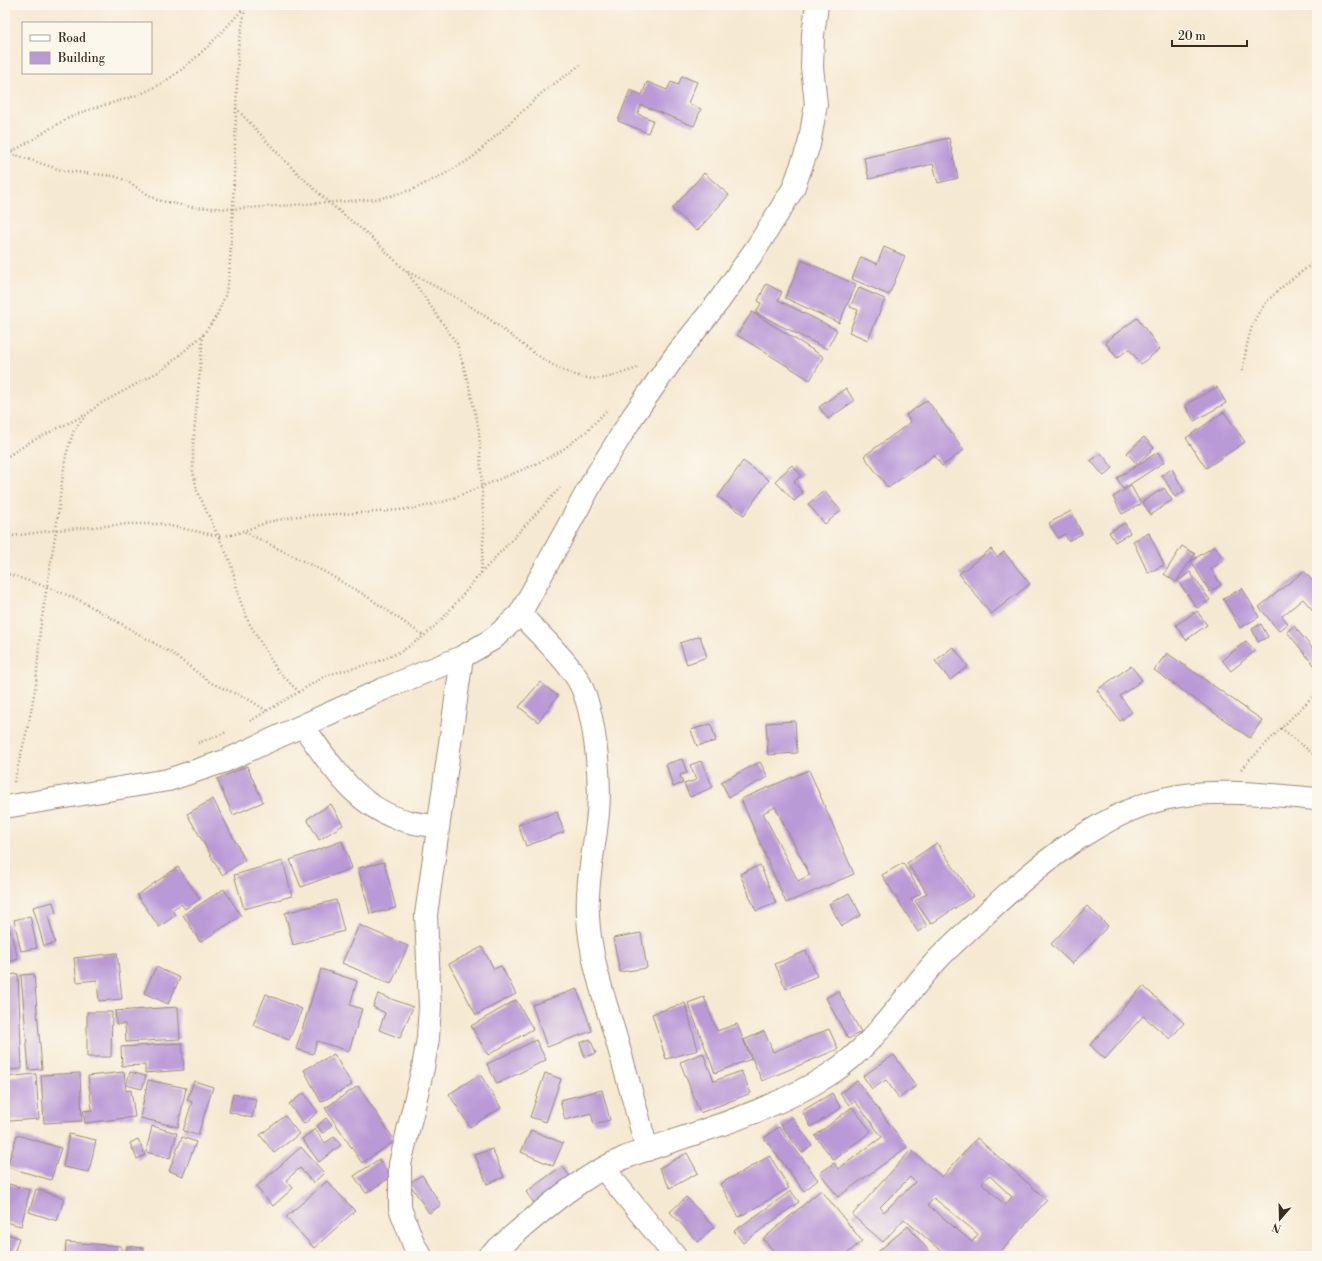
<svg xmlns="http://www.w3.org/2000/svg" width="1322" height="1261" font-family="'Libre Bodoni',serif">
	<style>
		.building { fill: #ba99d7; fill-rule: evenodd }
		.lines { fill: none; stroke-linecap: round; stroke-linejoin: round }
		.minor-casing { stroke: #988a78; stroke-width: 24 }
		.path { stroke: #988a78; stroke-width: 2.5; stroke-dasharray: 1 3; stroke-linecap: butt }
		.minor { stroke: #fff; stroke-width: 22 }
	</style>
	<rect width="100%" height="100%" fill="#fbf7ec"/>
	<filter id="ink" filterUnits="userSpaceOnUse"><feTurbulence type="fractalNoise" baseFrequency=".025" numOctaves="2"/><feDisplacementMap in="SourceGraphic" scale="8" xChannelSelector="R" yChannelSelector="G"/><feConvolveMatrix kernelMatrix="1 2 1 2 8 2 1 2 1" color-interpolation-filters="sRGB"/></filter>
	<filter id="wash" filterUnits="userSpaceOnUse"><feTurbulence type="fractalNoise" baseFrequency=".012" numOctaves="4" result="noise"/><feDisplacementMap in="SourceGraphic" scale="16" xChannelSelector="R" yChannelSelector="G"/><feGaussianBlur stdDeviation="0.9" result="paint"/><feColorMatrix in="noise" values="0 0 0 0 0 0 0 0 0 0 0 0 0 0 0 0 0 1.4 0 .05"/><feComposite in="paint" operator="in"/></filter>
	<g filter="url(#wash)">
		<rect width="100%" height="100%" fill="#f6e9d2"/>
		<g id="blocks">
			<g class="building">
				<path d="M682 76 697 82 688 103 701 109 694 126 641 105 638 114 653 120 648 133 618 121 630 90 642 95 647 82 667 90 671 82 678 85Z"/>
				<path d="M949 138 958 178 938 183 933 164 869 179 864 158Z"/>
				<path d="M704 173 729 195 697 231 672 209Z"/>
				<path d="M884 247 905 256 889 295 852 279 861 257 877 264Z"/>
				<path d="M802 260 856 285 839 323 785 298Z"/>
				<path d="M766 284 782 292 778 300 837 330 827 349 756 313 761 303 758 301Z"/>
				<path d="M859 288 885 299 868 340 849 332 858 310 850 307Z"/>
				<path d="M752 312 824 357 810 380 737 335Z"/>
				<path d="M1137 318 1160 349 1141 364 1129 349 1117 358 1105 342Z"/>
				<path d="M1217 387 1226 403 1194 421 1185 405Z"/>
				<path d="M846 388 854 401 828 419 819 407Z"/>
				<path d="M927 400 964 450 942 466 934 455 888 488 864 456 911 422 906 415Z"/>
				<path d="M1224 412 1245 442 1206 468 1186 438Z"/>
				<path d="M1144 437 1154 448 1137 464 1127 453Z"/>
				<path d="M1158 452 1164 462 1123 489 1117 478Z"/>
				<path d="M1101 453 1113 468 1104 476 1091 461Z"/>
				<path d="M743 461 769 480 744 515 718 497Z"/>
				<path d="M792 465 801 475 794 482 803 493 794 501 775 481Z"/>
				<path d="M1172 469 1184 491 1175 497 1162 475Z"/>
				<path d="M1131 486 1141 504 1122 514 1113 497Z"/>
				<path d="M1164 488 1172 500 1151 515 1142 502Z"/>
				<path d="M824 491 841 511 825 524 808 504Z"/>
				<path d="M1071 511 1082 534 1068 541 1065 534 1058 538 1049 523Z"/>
				<path d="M1125 523 1130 533 1115 542 1109 532Z"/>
				<path d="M1149 533 1164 565 1148 573 1133 541Z"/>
				<path d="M1182 546 1195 554 1176 582 1164 574Z"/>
				<path d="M1215 546 1224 560 1211 569 1221 585 1210 592 1191 561Z"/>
				<path d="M991 549 997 557 1004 552 1030 584 991 614 959 574Z"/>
				<path d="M1304 571 1317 586V615L1303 599 1282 616 1288 624 1279 631 1259 607Z"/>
				<path d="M1190 572 1210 600 1197 608 1178 581Z"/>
				<path d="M1242 588 1259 617 1240 628 1223 599Z"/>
				<path d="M1197 611 1207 625 1186 640 1176 625Z"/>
				<path d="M1261 624 1268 637 1258 642 1252 629Z"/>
				<path d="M1294 626 1317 654V663L1314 665 1287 632Z"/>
				<path d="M700 636 707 657 687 664 680 643Z"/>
				<path d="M1246 641 1255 651 1231 671 1222 660Z"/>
				<path d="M953 647 968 666 950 680 935 661Z"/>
				<path d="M1167 653 1262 720 1250 738 1154 670Z"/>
				<path d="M1131 666 1142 680 1120 696 1132 712 1120 721 1097 690Z"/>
				<path d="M540 682 558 696 538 722 519 707Z"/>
				<path d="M795 721 797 753 768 755 766 723Z"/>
				<path d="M711 724 716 741 697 746 691 730Z"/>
				<path d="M682 759 687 773 680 775 683 783 673 787 666 764Z"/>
				<path d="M701 761 713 787 690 797 684 784 696 780 690 765Z"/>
				<path d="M760 762 768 777 729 797 721 782Z"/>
				<path d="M247 766 263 802 233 815 217 779Z"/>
				<path d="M809 770 854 874 786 903 741 799ZM775 807 810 875 798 881 763 813Z"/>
				<path d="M213 799 245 860 222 875 187 814Z"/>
				<path d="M331 804 343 825 319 840 307 819Z"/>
				<path d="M557 812 564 832 526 846 518 825Z"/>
				<path d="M342 841 352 868 301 887 290 860Z"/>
				<path d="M937 843 973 896 931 924 915 901 927 893 907 863Z"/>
				<path d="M283 861 292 896 244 909 234 875Z"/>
				<path d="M384 862 396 908 370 914 358 868Z"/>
				<path d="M903 863 921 893 911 899 927 926 918 932 882 875Z"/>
				<path d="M760 865 776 903 756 911 740 874Z"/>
				<path d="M178 867 200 899 185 909 181 904 172 910 176 915 159 927 137 895Z"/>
				<path d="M224 889 241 916 200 942 183 915Z"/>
				<path d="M849 893 861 915 842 926 829 904Z"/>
				<path d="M336 900 344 931 293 945 285 913Z"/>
				<path d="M53 902 56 913 48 915 55 943 44 946 33 907Z"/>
				<path d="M1087 906 1108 926 1072 964 1051 944Z"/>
				<path d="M30 916 37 948 21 951 14 920Z"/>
				<path d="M8 923 18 959 5 963V924Z"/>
				<path d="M359 925 408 946 391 984 342 963Z"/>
				<path d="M641 933 647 968 620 972 613 938Z"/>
				<path d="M482 947 494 969 501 966 516 994 476 1015 449 964Z"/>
				<path d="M806 951 817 976 786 989 775 964Z"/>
				<path d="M117 953 122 999 99 1001 97 980 77 982 74 958Z"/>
				<path d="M156 967 180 978 168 1004 144 993Z"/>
				<path d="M321 969 357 981 350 1005 362 1009 349 1051 317 1041 313 1054 296 1049Z"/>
				<path d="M18 974 22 1069 5 1070V975Z"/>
				<path d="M34 974 42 1069 29 1070 21 975Z"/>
				<path d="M1143 986 1184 1023 1170 1039 1143 1016 1105 1059 1090 1045Z"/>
				<path d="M577 989 592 1031 547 1047 532 1005Z"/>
				<path d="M838 991 861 1032 848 1039 826 998Z"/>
				<path d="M266 994 302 1009 289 1040 253 1025Z"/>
				<path d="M378 994 413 1007 400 1038 379 1030 385 1013 373 1007Z"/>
				<path d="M704 997 717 1031 737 1024 751 1059 715 1073 688 1003Z"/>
				<path d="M516 1000 533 1029 488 1055 471 1026Z"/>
				<path d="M685 1003 698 1050 666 1059 652 1014Z"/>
				<path d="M178 1007 180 1039 126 1042 125 1024H116L115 1011Z"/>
				<path d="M87 1012H112L111 1057H87Z"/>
				<path d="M829 1029 838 1049 762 1081 744 1040 764 1031 773 1052Z"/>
				<path d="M590 1039 596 1053 585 1057 580 1043Z"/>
				<path d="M536 1040 546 1060 497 1084 487 1064Z"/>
				<path d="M182 1043 184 1070 145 1073V1065L122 1066 121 1047Z"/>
				<path d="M703 1053 714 1081 741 1071 751 1093 700 1113 680 1062Z"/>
				<path d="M334 1054 352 1085 321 1102 304 1070Z"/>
				<path d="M894 1055 916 1086 899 1098 886 1080 872 1089 863 1076Z"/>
				<path d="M124 1072 126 1091 131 1090 135 1117 85 1123 83 1111 92 1110 88 1076Z"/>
				<path d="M130 1072 146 1076 142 1089 126 1085Z"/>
				<path d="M80 1073 82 1121 44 1123 41 1075Z"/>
				<path d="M545 1073 561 1079 546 1122 530 1117Z"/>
				<path d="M36 1074 39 1119 9 1121 5 1077Z"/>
				<path d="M480 1074 501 1108 470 1127 449 1094Z"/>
				<path d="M148 1080 186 1088 178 1127 140 1118Z"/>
				<path d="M194 1081 213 1087 198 1135 183 1131 192 1102 187 1100Z"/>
				<path d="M857 1081 907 1147 838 1197 820 1173 834 1163 838 1169 882 1137 855 1101 849 1105 840 1093Z"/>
				<path d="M358 1086 395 1141 362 1163 325 1108Z"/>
				<path d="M602 1090 610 1120 594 1124 591 1113 565 1120 560 1100Z"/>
				<path d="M304 1093 318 1112 304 1124 289 1104Z"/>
				<path d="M832 1093 841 1108 811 1127 802 1111Z"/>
				<path d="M233 1094 256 1099 252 1118 229 1112Z"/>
				<path d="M852 1107 871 1131 834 1160 815 1136Z"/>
				<path d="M285 1116 299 1134 274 1153 260 1135Z"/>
				<path d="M792 1117 812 1145 802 1153 781 1125Z"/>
				<path d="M326 1118 332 1125 323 1133 317 1126Z"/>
				<path d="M152 1126 177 1133 170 1158 146 1152Z"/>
				<path d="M779 1127 818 1180 804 1191 764 1138Z"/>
				<path d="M315 1129 325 1143 334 1137 341 1145 319 1162 302 1139Z"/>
				<path d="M531 1130 563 1143 553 1166 521 1152Z"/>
				<path d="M69 1134 96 1140 89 1172 63 1167Z"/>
				<path d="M17 1135 61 1148 51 1180 7 1167Z"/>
				<path d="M182 1137 196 1142 183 1176 169 1171Z"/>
				<path d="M977 1138 1047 1200 997 1256H947L904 1219 883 1242 852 1215 911 1150 942 1177ZM989 1175 1012 1197 1005 1205 982 1183ZM910 1177 915 1182 884 1212 880 1207ZM934 1198 978 1234 972 1242 928 1205Z"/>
				<path d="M138 1139 145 1155 137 1159 130 1143Z"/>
				<path d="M301 1147 324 1173 313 1183 300 1168 286 1180 293 1188 273 1206 256 1187Z"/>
				<path d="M492 1149 504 1177 487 1184 475 1155Z"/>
				<path d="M687 1153 698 1173 670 1188 659 1168Z"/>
				<path d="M770 1156 789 1188 739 1217 720 1184Z"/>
				<path d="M379 1159 391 1177 366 1193 354 1176Z"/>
				<path d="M562 1166 574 1181 537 1207 526 1192Z"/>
				<path d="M422 1175 441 1205 429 1213 409 1183Z"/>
				<path d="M327 1181 355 1211 314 1248 286 1217Z"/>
				<path d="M5 1183 30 1190 21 1226 5 1222Z"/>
				<path d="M36 1189 64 1198 57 1221 29 1212Z"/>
				<path d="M821 1190 862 1241 844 1256H778L763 1239Z"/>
				<path d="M791 1191 799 1202 743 1243 734 1231Z"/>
				<path d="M686 1197 714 1227 698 1242 670 1212Z"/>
				<path d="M908 1226 933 1256H873Z"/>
				<path d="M5 1233 19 1238 13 1256H5Z"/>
				<path d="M66 1242 121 1246V1256H65Z"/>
				<path d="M127 1246 144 1248 143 1256H126Z"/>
			</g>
		</g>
	</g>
	<g filter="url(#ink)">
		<use href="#blocks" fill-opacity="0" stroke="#988a78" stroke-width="1"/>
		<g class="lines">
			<defs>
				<g id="minor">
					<path d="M520 614C539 634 560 653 575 675 595 703 601 779 598 813 595 847 586 881 588 916 590 960 606 1003 618 1045 628 1080 638 1115 647 1150"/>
					<path d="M303 726C331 765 356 808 406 821 416 824 427 825 437 826"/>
					<path d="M5 807 168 780 225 761 381 690 462 657 493 639 520 614 594 479 633 416 675 356 719 301 757 247 793 189 809 145 816 104 812 67 813 35 817 5"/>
					<path d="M604 1169 675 1256"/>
					<path d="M421 1256 414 1245 400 1208V1164L423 1068 428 1038 430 1006 426 915 462 657"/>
					<path d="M489 1256C531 1221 573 1180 624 1158 652 1147 681 1139 708 1129 750 1115 793 1098 830 1074 874 1046 903 997 938 959 950 946 964 934 977 922 1029 872 1106 806 1179 796 1224 789 1272 795 1317 799"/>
				</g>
			</defs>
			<use href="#minor" class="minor-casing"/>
			<g class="path">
				<path d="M236 108 285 161 328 202 370 236 407 272 457 344 468 382 479 430 484 530 481 573"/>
				<path d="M10 153 64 171 114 176 125 180 157 200 191 207 233 209 378 199 411 190 441 176 472 158 543 92 580 65"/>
				<path d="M5 155C28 144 48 128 71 117 96 105 124 102 149 90 187 72 218 36 246 6"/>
				<path d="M408 272C433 285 458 298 482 314 513 335 550 372 587 378 604 381 622 373 637 368"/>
				<path d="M203 335 193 446V471L197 491 230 561 240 600 249 623 277 670 298 691"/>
				<path d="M1242 371C1246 353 1248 330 1258 314 1272 291 1296 277 1317 260"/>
				<path d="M5 458 30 442 85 415"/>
				<path d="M245 532 323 571 368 597 424 636"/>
				<path d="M5 537 56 530 129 524H161L218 536 232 535 268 522 298 516 378 512 417 508 446 501 534 465 561 451 587 431 606 411"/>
				<path d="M5 573 47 587 77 599 101 612 173 654 211 683 248 699 267 711"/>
				<path d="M250 721 327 675 377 662 402 651 424 636 444 617 481 573 560 488"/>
				<path d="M1281 728 1317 757"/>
				<path d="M198 743 227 732"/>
				<path d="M1241 769 1317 692"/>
				<path d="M14 782 29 722 36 684 40 630 56 530 61 489 66 455 74 430 86 415 98 405 162 370 203 335 216 317 225 296 229 278 233 209 238 48 246 5"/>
			</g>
			<use href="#minor" class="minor"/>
		</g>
	</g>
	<rect width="1322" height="1261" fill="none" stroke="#fbf7ec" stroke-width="20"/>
	<rect x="22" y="22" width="130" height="52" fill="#fbf7ec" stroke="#aea59a"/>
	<rect x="30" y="35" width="20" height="6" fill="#ffffff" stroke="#aea59a"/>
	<text x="58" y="42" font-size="12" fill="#3b2a1e">Road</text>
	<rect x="30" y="52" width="20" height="12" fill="#ba99d7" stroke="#aea59a"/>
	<text x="58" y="62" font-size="12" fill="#3b2a1e">Building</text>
	<g transform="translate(1280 1219) rotate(200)" stroke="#fbf7ec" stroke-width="3" paint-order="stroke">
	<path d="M0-3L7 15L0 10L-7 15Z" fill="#3b2a1e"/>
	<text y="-6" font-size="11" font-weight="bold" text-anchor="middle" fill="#3b2a1e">N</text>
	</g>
	<path d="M1172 40v6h75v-6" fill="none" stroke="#3b2a1e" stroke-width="2"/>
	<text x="1178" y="40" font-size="12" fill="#3b2a1e" stroke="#fbf7ec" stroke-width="3" paint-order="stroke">20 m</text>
</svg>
